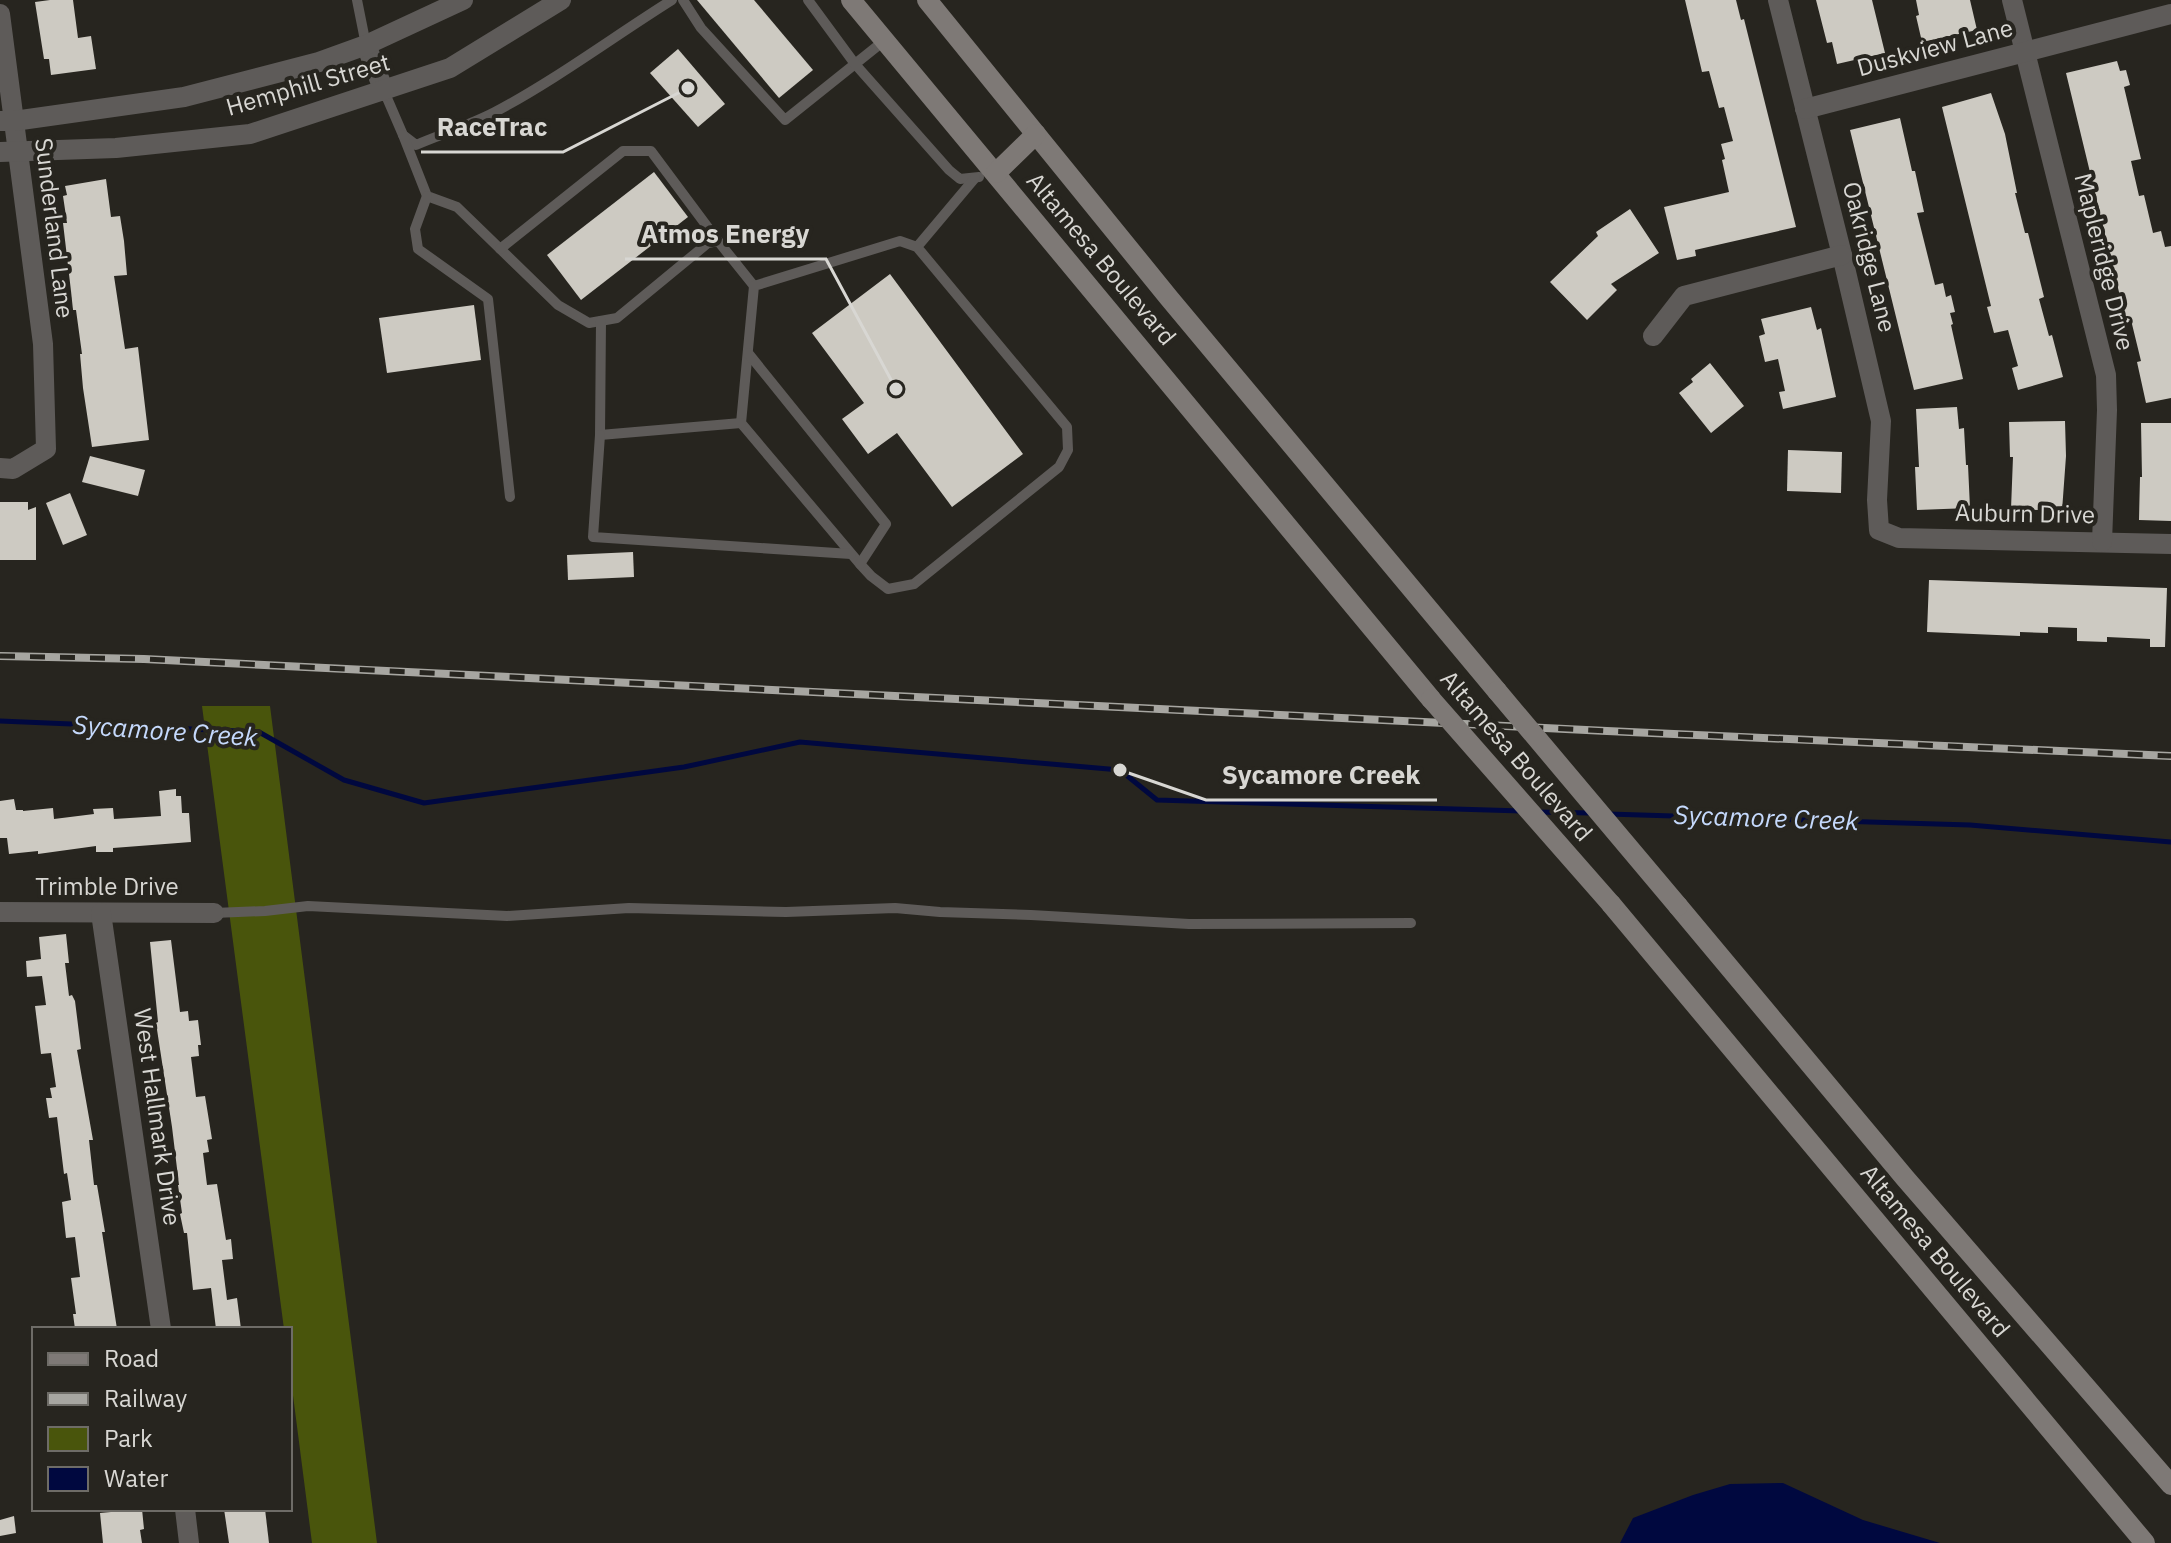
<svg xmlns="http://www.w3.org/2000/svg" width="2171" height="1543" font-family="'IBM Plex Sans',sans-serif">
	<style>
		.green { fill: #49550c }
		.water { fill: #00083f }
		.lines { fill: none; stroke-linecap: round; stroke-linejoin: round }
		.stream { stroke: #00083f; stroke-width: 5 }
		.building { fill: #cdcac2 }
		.service { stroke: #5e5b59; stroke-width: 10 }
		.minor { stroke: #5e5b59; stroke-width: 20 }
		.tertiary { stroke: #5e5b59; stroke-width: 20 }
		.secondary { stroke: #7e7976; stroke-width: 20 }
		.rail-casing { stroke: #a7a6a1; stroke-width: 8 }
		.rail { stroke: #27251f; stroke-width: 5; stroke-dasharray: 15; stroke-linecap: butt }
		.secondary-bridge { stroke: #7e7976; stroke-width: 20 }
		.labels { text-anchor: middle; stroke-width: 8; stroke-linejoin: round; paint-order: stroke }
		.street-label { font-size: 24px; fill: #d8d7d3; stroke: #27251f }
		.water-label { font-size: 26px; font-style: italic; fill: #c5d9fc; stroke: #27251f }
		.leader { fill: none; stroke: #d8d7d3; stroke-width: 3 }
		.callout-dot { fill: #d8d7d3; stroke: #27251f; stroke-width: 3 }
		.callout-label { font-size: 26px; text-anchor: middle; font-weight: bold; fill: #d8d7d3; stroke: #27251f; stroke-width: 8; stroke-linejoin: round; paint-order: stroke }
	</style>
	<rect width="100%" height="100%" fill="#27251f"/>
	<path class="green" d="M202 706H270L377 1543H312L290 1372V1329H284Z"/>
	<path class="water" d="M1783 1483 1863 1520 1940 1543H1620L1633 1518 1693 1495 1730 1484Z"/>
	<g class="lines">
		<g class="stream">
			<path d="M0 721 259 732 344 780 424 803 684 767 800 742 1120 770 1157 800 1522 811"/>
			<path d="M1536 812 1590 813"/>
			<path d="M1608 814 1970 825 2171 842"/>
		</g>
	</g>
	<g class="building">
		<path d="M50 0H73L78 38 91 36 96 69 51 75 49 59H44L35 2Z"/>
		<path d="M697 0H754L813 70 779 98Z"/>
		<path d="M1685 0H1736L1741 20 1744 19 1796 227 1695 250 1696 256 1677 260 1664 207 1729 192 1722 160 1725 159 1721 144 1733 141 1724 107 1719 108 1709 71 1702 72Z"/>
		<path d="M1816 0H1872L1885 53 1837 64 1832 42 1827 43Z"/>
		<path d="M1916 0H1970L1977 30 1922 42 1916 16 1919 15Z"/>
		<path d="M678 49 725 104 698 127 650 73Z"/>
		<path d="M2117 61 2120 71 2126 70 2130 85 2124 87 2141 159 2131 161 2139 196 2144 195 2153 233 2161 231 2165 247 2171 246V398L2146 403 2137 362 2141 361 2131 320 2126 321 2066 73Z"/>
		<path d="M1991 93 2005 134 2017 193H2015L2025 233H2028L2044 297 2039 299 2049 336 2052 335 2063 377 2018 390 2012 368 2018 366 2008 330 1994 333 1987 307 1991 306 1942 107Z"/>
		<path d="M1900 118 1912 171H1915L1924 212 1917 213 1935 285 1943 283 1946 297 1951 295 1955 312 1950 313 1953 324 1951 325 1963 379 1914 390 1850 130Z"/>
		<path d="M654 172 688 217 581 300 547 255Z"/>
		<path d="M106 179 111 217 120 216 124 241 127 275 114 276 125 349 138 347 149 440 92 447 83 388 80 354H82L76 310H73L71 291 63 223H67L63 196 67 195 65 186Z"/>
		<path d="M1630 209 1659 253 1611 284 1617 290 1587 320 1550 282 1598 236 1596 232Z"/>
		<path d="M890 274 1023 454 952 507 897 433 868 454 842 419 864 403 812 333Z"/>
		<path d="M474 305 481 360 387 373 379 318Z"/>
		<path d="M1811 307 1817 330 1821 328 1836 397 1783 409 1779 392 1785 391 1778 359 1765 362 1759 336 1765 334 1761 319Z"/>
		<path d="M1710 363 1744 406 1711 433 1679 393 1693 382 1691 379Z"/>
		<path d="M1957 407 1959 429 1964 428 1966 465H1968L1970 508 1917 510 1915 467H1919L1916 409Z"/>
		<path d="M2065 421 2066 456 2062 511 2011 509 2013 457H2010L2009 422Z"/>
		<path d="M2141 423H2171V521L2139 520 2140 477H2142Z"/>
		<path d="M1788 450 1842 452 1841 493 1787 491Z"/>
		<path d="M90 456 145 470 138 496 82 482Z"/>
		<path d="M70 493 87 535 63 545 46 503Z"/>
		<path d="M0 502H28V510L36 507V560H0Z"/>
		<path d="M633 552 634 577 568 580 567 555Z"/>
		<path d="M1929 580 2167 588 2165 647H2150V639L2107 637V642L2077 641V628L2048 627V633L2020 632V636L1927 632Z"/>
		<path d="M176 789V796H181L182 813H189L191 842 113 848V852H96V846L38 854V851L9 854 7 838H0V801L14 799 16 810H23V811L53 808 54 819 94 814 93 809 113 808 114 819 161 816 159 791Z"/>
		<path d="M66 934 69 963H65L69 996 72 995 75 1001 81 1049 77 1050 93 1140H89L94 1185H97L105 1232H102L117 1329H75L73 1314H76L71 1278 80 1277 75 1237 66 1238 62 1202 71 1200 67 1173 64 1174 57 1117 49 1118 46 1098H52L50 1088 56 1087 51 1053 41 1054 35 1006 46 1005 42 976 27 977 26 961 41 959 39 937Z"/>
		<path d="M171 940 180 1012 188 1011 189 1021 198 1020 201 1045H198L199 1056 191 1057 196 1097 205 1096 212 1139 207 1140 209 1152 203 1153 207 1185 217 1184 226 1240 231 1239 233 1259 222 1260 227 1300 237 1298 241 1329H216L211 1288 193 1290 187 1233H184L180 1214 182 1213 178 1185H179L172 1127 156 1023 158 1022 150 942Z"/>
		<path d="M111 1509H142L144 1529 140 1530 142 1543H103L100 1513 111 1512Z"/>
		<path d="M224 1509H265L269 1543H229Z"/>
		<path d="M14 1516 16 1533 0 1536V1520Z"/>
	</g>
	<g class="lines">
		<g class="service">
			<path d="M357 0 366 45"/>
			<path d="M683 0 701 28 785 120 885 40"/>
			<path d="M808 0 855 64 949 170 960 179 979 177"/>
			<path d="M384 91 403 135 416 145C442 134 470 125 495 112 557 79 613 37 672 0"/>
			<path d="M403 135 427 196 457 207 558 305 589 323 617 318 708 243 718 241 754 286"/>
			<path d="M427 196 415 229 418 249 488 299 510 497"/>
			<path d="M917 247 900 241 754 286 741 423 860 564 871 576 888 589 914 584 1059 467 1068 450 1067 427 917 247 975 178"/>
			<path d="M500 249 623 151H651L718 241"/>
			<path d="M601 321 600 435 741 423"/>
			<path d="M748 353 886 524 860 564"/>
			<path d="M600 435 593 537 851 554"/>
			<path d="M214 913 265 911 308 906 507 916 629 908 786 912 895 908 940 912 1031 915 1189 924 1411 923"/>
		</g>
		<g class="minor">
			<path d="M1778 0 1842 255 1881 421 1877 500 1879 530 1899 538 2171 544"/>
			<path d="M2012 0 2106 375 2107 410 2102 542"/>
			<path d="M0 14 43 344 46 449 13 469 0 468"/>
			<path d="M1805 109 2171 14"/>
			<path d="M1653 336 1684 296 1842 255"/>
			<path d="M0 912 214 913"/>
			<path d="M101 913 161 1329"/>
			<path d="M185 1509 189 1543"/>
		</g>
		<g class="tertiary">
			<path d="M366 45 384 91"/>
			<path d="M0 121H14L184 97 319 62 366 45 463 0"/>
			<path d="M0 152 116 148 250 134 450 68 561 0"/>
		</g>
		<g class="secondary">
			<path d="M851 0 1431 699"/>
			<path d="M927 0 1169 298 1497 691"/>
			<path d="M996 173 1036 134"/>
			<path d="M1611 904 2145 1543"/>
			<path d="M1678 906 1905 1178 2171 1485"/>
		</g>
		<defs>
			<path id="rail" d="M0 656 144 659 1607 731 2171 756"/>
		</defs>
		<use href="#rail" class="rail-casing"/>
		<use href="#rail" class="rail"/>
		<g class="secondary-bridge">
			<path d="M1497 691 1678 906"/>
			<path d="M1431 699 1611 904"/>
		</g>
	</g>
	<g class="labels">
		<g class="street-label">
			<text transform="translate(1935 48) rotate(-15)" y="8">Duskview Lane</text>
			<text transform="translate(308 85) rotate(-16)" y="8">Hemphill Street</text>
			<text transform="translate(54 228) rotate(83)" y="8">Sunderland Lane</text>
			<text transform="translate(1869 257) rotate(76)" y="8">Oakridge Lane</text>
			<text transform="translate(1101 259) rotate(50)" y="8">Altamesa Boulevard</text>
			<text transform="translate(2104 262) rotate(76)" y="8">Mapleridge Drive</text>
			<text transform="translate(2025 514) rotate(1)" y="8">Auburn Drive</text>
			<text transform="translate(1516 756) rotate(49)" y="8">Altamesa Boulevard</text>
			<text x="107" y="895">Trimble Drive</text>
			<text transform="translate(157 1117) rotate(82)" y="8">West Hallmark Drive</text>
			<text transform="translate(1935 1251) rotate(50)" y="8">Altamesa Boulevard</text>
		</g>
		<g class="water-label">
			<text transform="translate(165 731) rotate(4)" y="9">Sycamore Creek</text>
			<text transform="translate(1766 818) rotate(2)" y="9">Sycamore Creek</text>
		</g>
	</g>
	<path class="leader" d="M688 88L563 152H421M896 389L826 259H625M1120 770L1206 800H1437"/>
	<g class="callout-dot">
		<circle cx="688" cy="88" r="8"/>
		<circle cx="896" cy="389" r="8"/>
		<circle cx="1120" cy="770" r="8"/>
	</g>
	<g class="callout-label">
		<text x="492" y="136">RaceTrac</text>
		<text x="725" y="243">Atmos Energy</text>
		<text x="1321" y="784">Sycamore Creek</text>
	</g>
	<rect x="32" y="1327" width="260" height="184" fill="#27251f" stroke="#6e6c67" stroke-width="2"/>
	<rect x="48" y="1353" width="40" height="12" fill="#7e7976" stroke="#6e6c67" stroke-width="2"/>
	<text x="104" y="1367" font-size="24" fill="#d8d7d3">Road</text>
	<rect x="48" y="1393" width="40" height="12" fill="#a7a6a1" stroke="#6e6c67" stroke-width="2"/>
	<text x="104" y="1407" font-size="24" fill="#d8d7d3">Railway</text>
	<rect x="48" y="1427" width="40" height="24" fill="#49550c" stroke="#6e6c67" stroke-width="2"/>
	<text x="104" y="1447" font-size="24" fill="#d8d7d3">Park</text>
	<rect x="48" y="1467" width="40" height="24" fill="#00083f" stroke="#6e6c67" stroke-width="2"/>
	<text x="104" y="1487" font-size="24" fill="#d8d7d3">Water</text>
</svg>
